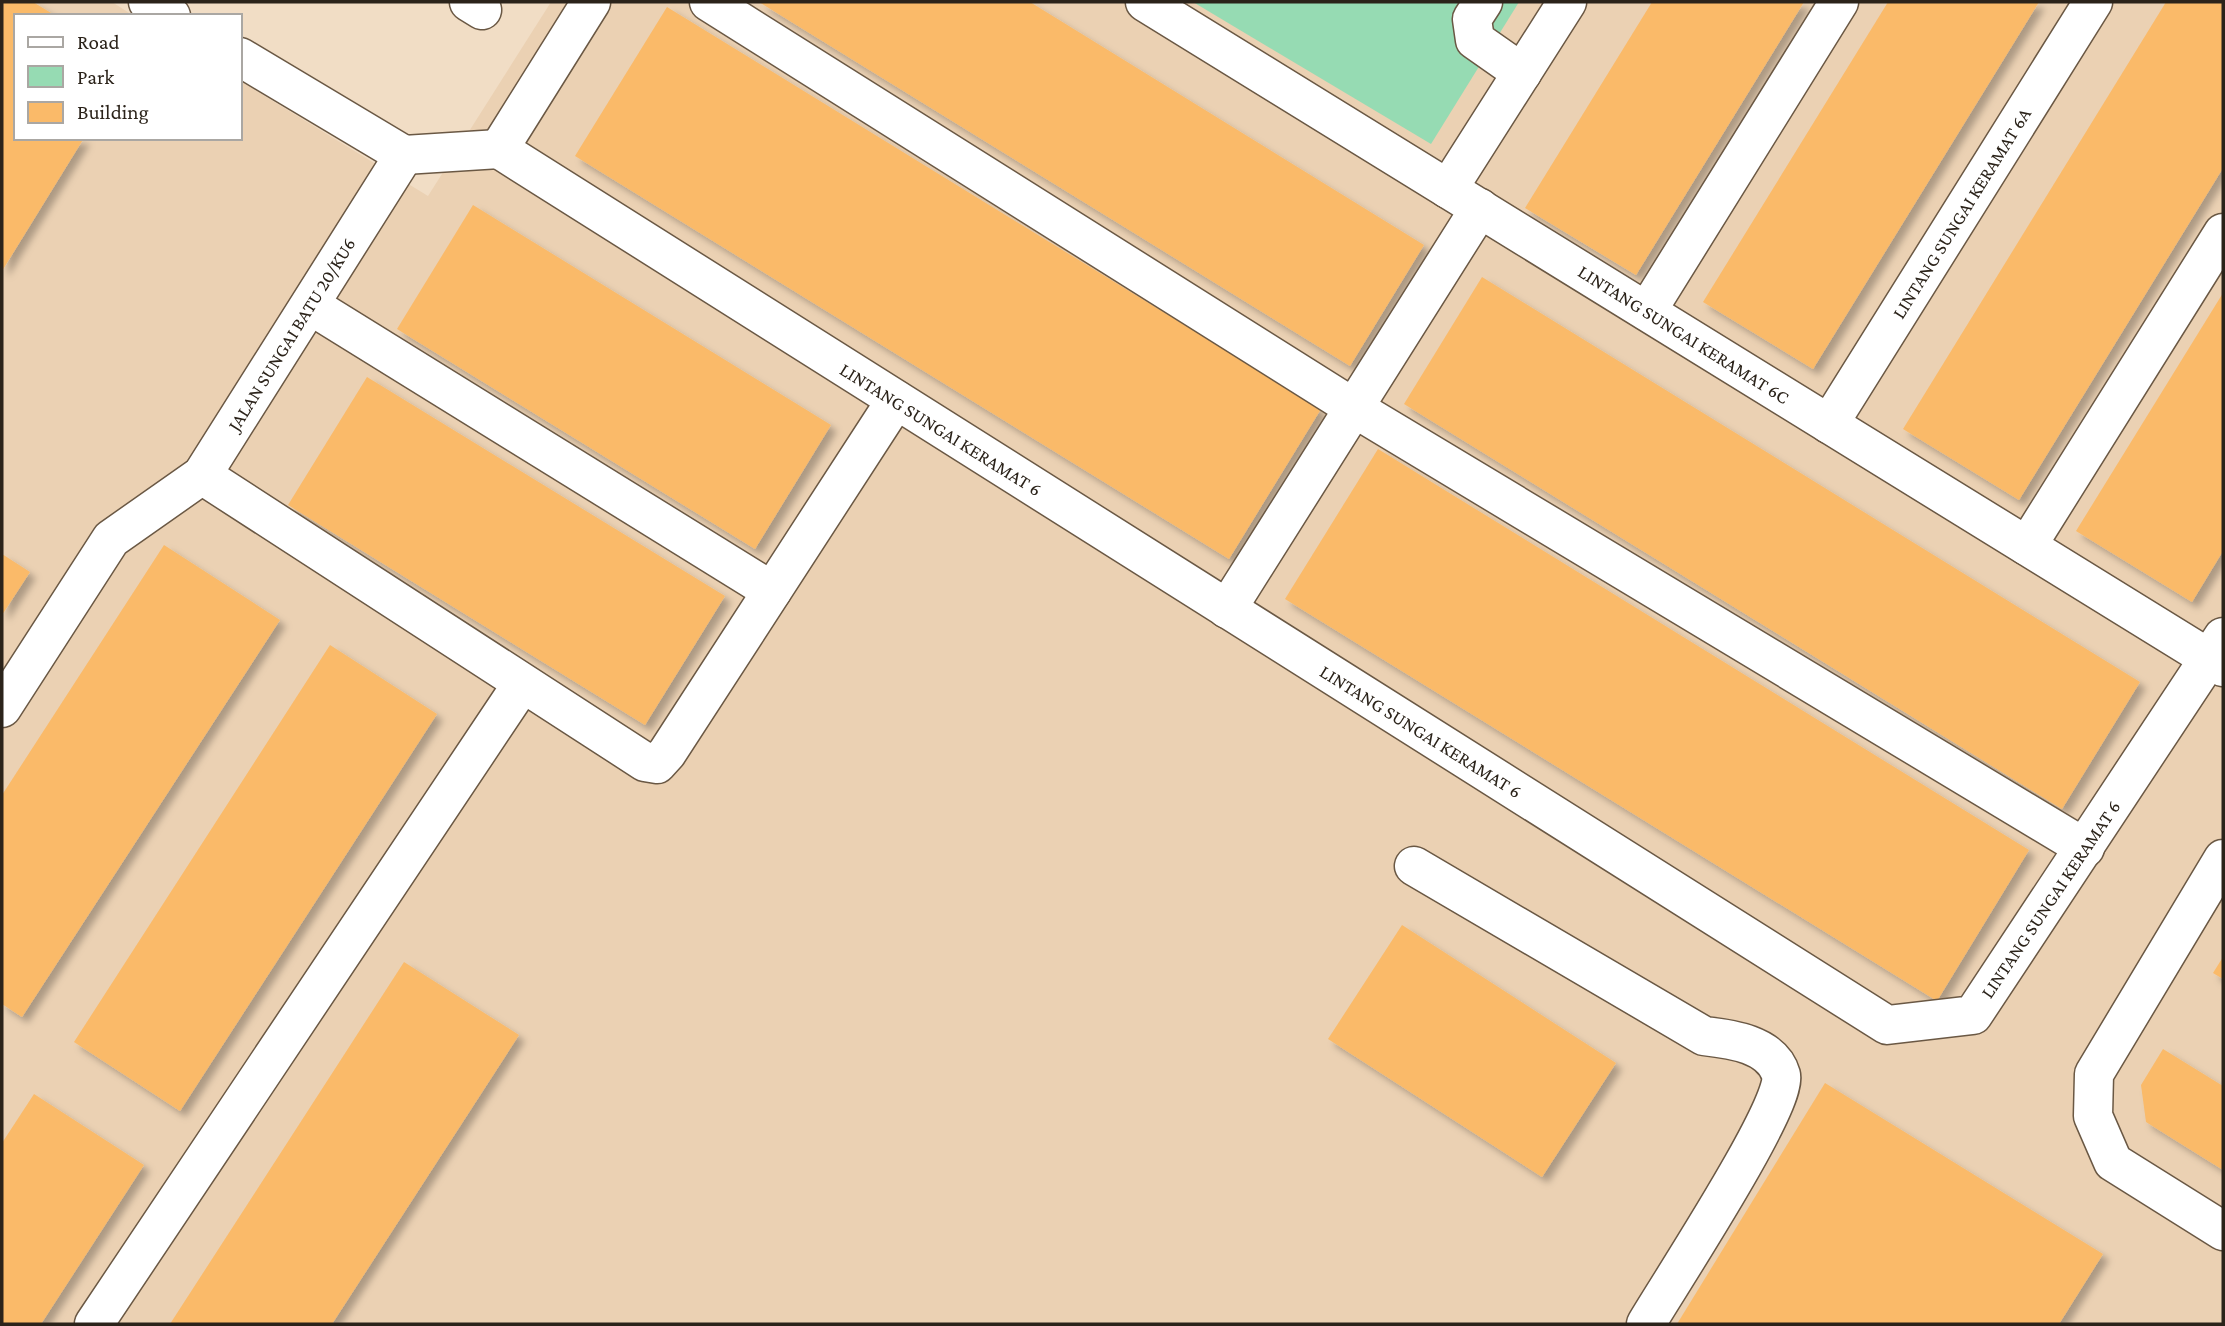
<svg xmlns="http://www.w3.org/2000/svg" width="2225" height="1326" font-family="'Crimson Pro',serif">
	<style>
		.built { fill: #ebd1b3 }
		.green { fill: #96dbb3 }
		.building { fill: #faba69; filter: url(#shadow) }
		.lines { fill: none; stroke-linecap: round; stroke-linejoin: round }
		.minor-casing { stroke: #6a5844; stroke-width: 41 }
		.minor { stroke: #fff; stroke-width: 38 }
		.labels { text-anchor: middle; stroke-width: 6; stroke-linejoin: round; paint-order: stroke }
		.street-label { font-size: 19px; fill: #2b231a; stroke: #fff }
	</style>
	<defs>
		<filter id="shadow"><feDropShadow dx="6" dy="6" stdDeviation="3.5" flood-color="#0004"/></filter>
	</defs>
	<rect width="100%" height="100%" fill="#f1ddc5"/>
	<path class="built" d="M2 2H112L134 16H16V138H240V81L428 196 551 2H2223V1324H2Z"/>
	<path class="green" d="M1193 2H1519L1431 144Z"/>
	<g class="building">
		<path d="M2 2H33L56 16H16V138H84L2 271Z"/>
		<path d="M759 2H1030L1424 245 1350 366Z"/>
		<path d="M1652 2H1804L1636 275 1525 208Z"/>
		<path d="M1888 2H2039L1813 369 1703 302Z"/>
		<path d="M2166 2H2223V168L2019 500 1903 429Z"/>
		<path d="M667 7 1321 409 1229 559 575 156Z"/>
		<path d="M473 205 831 425 755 549 397 329Z"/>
		<path d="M1482 277 2140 682 2062 809 1404 404Z"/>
		<path d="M2223 293V551L2192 602 2076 531Z"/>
		<path d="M367 377 725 596 645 725 288 505Z"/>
		<path d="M1378 449 2029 850 1937 1001 1285 599Z"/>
		<path d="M164 545 280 620 22 1017 2 1004V795Z"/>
		<path d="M2 554 30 572 2 615Z"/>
		<path d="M330 645 437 714 180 1111 74 1042Z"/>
		<path d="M1402 925 1616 1063 1542 1177 1328 1039Z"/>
		<path d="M2223 957V979L2213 973Z"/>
		<path d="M404 962 519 1035 332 1324H170Z"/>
		<path d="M2163 1049 2223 1086V1170L2146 1122 2141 1085Z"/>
		<path d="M1825 1083 2103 1254 2059 1324H1677Z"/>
		<path d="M34 1094 144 1165 41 1324H2V1143Z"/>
	</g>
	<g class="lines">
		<defs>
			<g id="minor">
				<path d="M148 2 171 16"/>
				<path d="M469 2 482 10"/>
				<path d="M709 2 1354 408 2085 848"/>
				<path d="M1145 2 2223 667"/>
				<path d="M1483 2 1472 19 1475 40 1522 73"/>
				<path d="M240 57 404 155"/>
				<path d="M499 149 1887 1025 1973 1015 2223 637"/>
				<path d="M499 149 591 2"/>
				<path d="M404 155 499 149"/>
				<path d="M1448 189 1567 2"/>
				<path d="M310 305 772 591"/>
				<path d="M1647 311 1839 2"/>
				<path d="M1829 424 2093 2"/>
				<path d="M202 475 645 762 657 764 667 753 896 400"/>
				<path d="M2027 546 2223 233"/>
				<path d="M1227 609 1480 208"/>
				<path d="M2 708 111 539 202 475 404 155"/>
				<path d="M2223 859 2094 1074 2093 1116 2113 1162 2223 1231"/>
				<path d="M1414 866 1704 1036C1731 1039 1772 1044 1781 1075 1789 1103 1667 1288 1646 1324"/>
				<path d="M94 1324 522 684"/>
			</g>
		</defs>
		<use href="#minor" class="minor-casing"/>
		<use href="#minor" class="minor"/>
	</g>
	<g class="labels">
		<g class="street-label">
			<text transform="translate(1961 213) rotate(-58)" y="7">LINTANG SUNGAI KERAMAT 6A</text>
			<text transform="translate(291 334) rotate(-58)" y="7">JALAN SUNGAI BATU 20/KU6</text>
			<text transform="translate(1684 334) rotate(32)" y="7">LINTANG SUNGAI KERAMAT 6C</text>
			<text transform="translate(941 429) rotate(32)" y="7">LINTANG SUNGAI KERAMAT 6</text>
			<text transform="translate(1421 731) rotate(32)" y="7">LINTANG SUNGAI KERAMAT 6</text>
			<text transform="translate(2050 899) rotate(-56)" y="7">LINTANG SUNGAI KERAMAT 6</text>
		</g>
	</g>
	<rect width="2225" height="1326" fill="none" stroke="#2b231a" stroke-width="7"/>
	<rect x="14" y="14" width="228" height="126" fill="#ffffff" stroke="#aaa7a3" stroke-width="2"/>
	<rect x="28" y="37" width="35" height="10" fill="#ffffff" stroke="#aaa7a3" stroke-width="2"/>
	<text x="77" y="49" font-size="21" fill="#2b231a">Road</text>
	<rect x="28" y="66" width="35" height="21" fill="#96dbb3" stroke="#aaa7a3" stroke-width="2"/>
	<text x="77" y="84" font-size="21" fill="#2b231a">Park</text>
	<rect x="28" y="102" width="35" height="21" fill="#faba69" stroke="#aaa7a3" stroke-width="2"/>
	<text x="77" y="119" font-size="21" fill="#2b231a">Building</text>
</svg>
